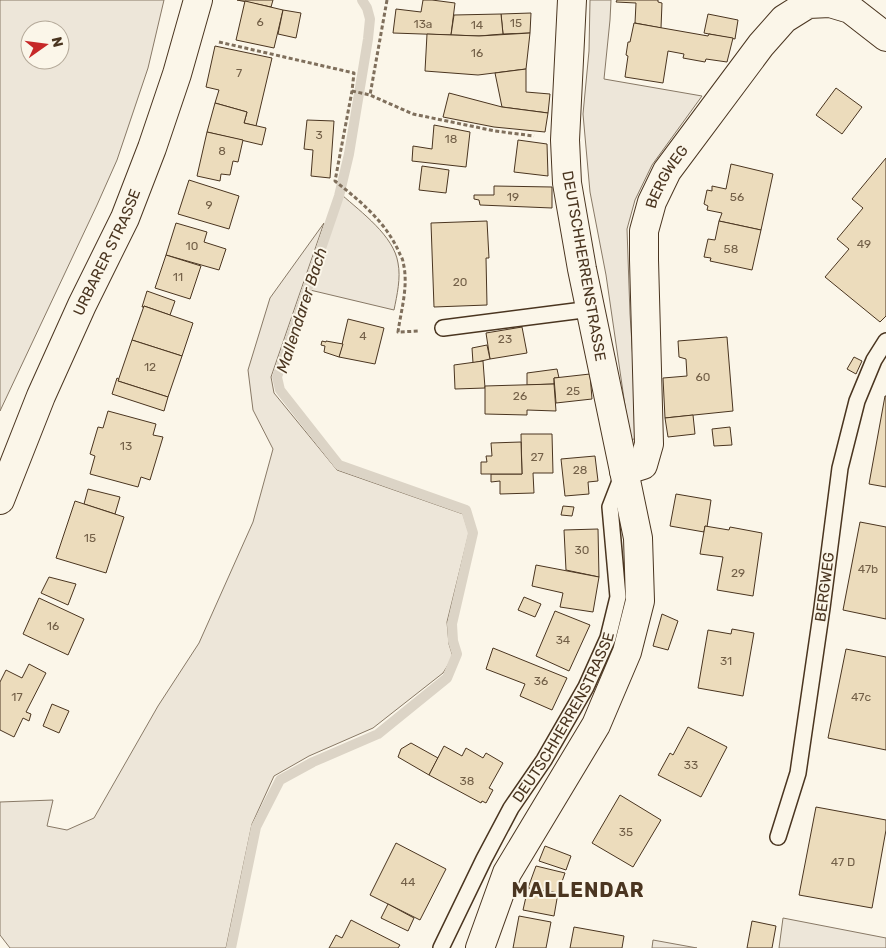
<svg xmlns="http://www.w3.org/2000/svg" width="886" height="948" font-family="Rubik,sans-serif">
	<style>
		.green { fill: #ede6d9; stroke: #887966; fill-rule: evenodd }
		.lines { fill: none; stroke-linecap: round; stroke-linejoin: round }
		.stream { stroke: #dcd4c6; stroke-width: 10 }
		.building { fill: #ecdcbc; stroke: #4a3520 }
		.lane-casing { stroke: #4a3520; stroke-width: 18 }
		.street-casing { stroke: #4a3520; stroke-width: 30 }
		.secondary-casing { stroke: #4a3520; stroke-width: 30 }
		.path { stroke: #7f6f5c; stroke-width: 3; stroke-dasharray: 4 2.5; stroke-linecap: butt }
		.lane { stroke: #fbf6e9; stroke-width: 15 }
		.street { stroke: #fbf6e9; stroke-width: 28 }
		.secondary { stroke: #fbf6e9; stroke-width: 28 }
		.labels { text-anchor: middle; stroke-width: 4; stroke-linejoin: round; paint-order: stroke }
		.number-label { font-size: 12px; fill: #725f47 }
		.street-label { font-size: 15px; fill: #4a3520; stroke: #fbf6e9 }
		.water-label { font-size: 16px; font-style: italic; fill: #4a3520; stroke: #fbf6e9 }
		.district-label { font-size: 20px; font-weight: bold; letter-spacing: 1px; fill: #4a3520; stroke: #fbf6e9 }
	</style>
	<rect width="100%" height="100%" fill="#fbf6e9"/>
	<g class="green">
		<path d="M0 0H164L148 68 117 160 97 205 0 411ZM30 30H60V60H30Z"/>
		<path d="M590 0H611L610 20 604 79 702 96 652 165 635 200 627 229 630 314 638 438 630 440 606 275 590 192 583 114 589 51Z"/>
		<path d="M342 195C361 212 394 236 398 263 401 278 397 295 394 310L310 290Z"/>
		<path d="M324 223 271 377 274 393 337 470 463 514 469 533 447 622 449 644 453 657 443 673 373 728 309 756 274 776 252 824 226 948H10L0 935V802L53 800 47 826 67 830 94 818 158 706 199 643 253 522 273 449 253 410 248 370 270 298Z"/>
		<path d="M783 918 886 938V948H779Z"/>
		<path d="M653 940 697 948H652Z"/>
	</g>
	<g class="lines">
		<path class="stream" d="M231 948 256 827 280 780 313 762 378 734 447 678 457 654 453 641 452 624 473 533 466 510 339 465 280 390 277 377 339 196 349 154 368 39 370 19 367 8 362 0"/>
	</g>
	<g class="building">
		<path d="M237 0H273L271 7Z"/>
		<path d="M423 0H432L455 3 451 35 393 33 396 9 421 12Z"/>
		<path d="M617 0H658V2L662 3 661 28 635 23 636 3 616 2Z"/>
		<path d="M245 1 283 10 274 48 236 40Z"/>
		<path d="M283 10 301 13 296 38 278 34Z"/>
		<path d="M531 13 530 33 503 34 501 14Z"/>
		<path d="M501 14 503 34 479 36 451 35 454 15Z"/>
		<path d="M708 14 738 20 735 39 704 33Z"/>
		<path d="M634 23 708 36 709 34 733 38 727 62 706 59 705 62 683 58 684 54 668 51 663 83 625 77 628 56 626 55 628 42H630Z"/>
		<path d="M530 33 526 69 478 75 425 71 427 34 479 36Z"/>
		<path d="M215 46 272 58 256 126 244 123 247 112 215 103 219 90 206 87Z"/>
		<path d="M526 69V92L550 94 548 113 502 107 495 73Z"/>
		<path d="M836 88 862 107 842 134 816 115Z"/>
		<path d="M449 93 502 107 548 113 545 132 494 127 443 117Z"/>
		<path d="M215 103 247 112 244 123 266 128 262 145 207 132Z"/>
		<path d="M307 120 334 121 330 178 311 176 313 150 304 149Z"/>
		<path d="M434 125 470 132 466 167 412 161 413 146 432 149Z"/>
		<path d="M207 132 243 140 238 162 233 161 230 175 221 174 220 181 197 176Z"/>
		<path d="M518 140 547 144 548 176 514 172Z"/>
		<path d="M886 158V316L880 322 825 277 849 249 837 239 863 208 852 199Z"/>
		<path d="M731 164 773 174 761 230 719 221 722 213 707 210 708 206 704 204 707 190 712 191V186L726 189Z"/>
		<path d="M422 166 449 170 446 193 419 190Z"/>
		<path d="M189 180 239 196 229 229 178 214Z"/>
		<path d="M494 186 552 187V208L480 205 479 200 474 199V195H494Z"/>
		<path d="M487 221 489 258H486L487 305 434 307 431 223Z"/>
		<path d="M719 221 761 230 752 270 710 261 711 258 704 257 708 239 715 240Z"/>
		<path d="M176 223 207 232 204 242 226 249 219 270 166 255Z"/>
		<path d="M166 255 201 266 190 299 155 288Z"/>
		<path d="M147 291 175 301 170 315 144 306V307H142Z"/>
		<path d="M144 306 193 323 182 356 132 340Z"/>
		<path d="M348 319 384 328 375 364 339 357Z"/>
		<path d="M522 327 527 353 490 359 486 333Z"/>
		<path d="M727 337 733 411 665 418 663 378 687 376 686 359 679 357 678 341Z"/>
		<path d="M132 340 182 356 168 397 118 381Z"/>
		<path d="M322 341 326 342V341L343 344 339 357 324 352 325 346 321 345Z"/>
		<path d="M487 345 490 359 473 363 472 348Z"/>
		<path d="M854 357 862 361 856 374 847 369Z"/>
		<path d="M483 361 485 388 455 389 454 365Z"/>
		<path d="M557 369 559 378H554V384L527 385V373Z"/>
		<path d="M590 374 592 399 556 403 554 378Z"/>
		<path d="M117 378 119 379 118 381 168 397 164 411 112 394Z"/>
		<path d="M554 384 556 411 527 410V415L485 414V386Z"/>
		<path d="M885 396H886V487L869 484Z"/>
		<path d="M108 411 156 424 153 435 163 437 150 480 141 477 138 487 90 474 95 456 90 454 98 427 103 428Z"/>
		<path d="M693 415 695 434 668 437 665 418Z"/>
		<path d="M730 427 732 445 714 446 712 429Z"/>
		<path d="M521 434H552L553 473H533L534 493 500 494V481L491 482V474H522Z"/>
		<path d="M521 442 522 474H481V462H487L486 456H492L491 443Z"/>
		<path d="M595 456 598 481 588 482 589 494 565 496 561 459Z"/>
		<path d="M88 489 120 497 115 514 84 504Z"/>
		<path d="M676 494 711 500 707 527 705 526 704 532 670 526Z"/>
		<path d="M75 501 124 517 106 573 56 558Z"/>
		<path d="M563 506 574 507 572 516 561 515Z"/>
		<path d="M860 522 886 527V619L843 610Z"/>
		<path d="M705 526 729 530 730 527 762 533 753 596 717 590 723 557 700 554Z"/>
		<path d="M598 529 599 577 566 570 564 530Z"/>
		<path d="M536 565 599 577 593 612 560 607 563 593 532 586Z"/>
		<path d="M49 577 76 584 68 605 41 593Z"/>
		<path d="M524 597 541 604 535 617 518 610Z"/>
		<path d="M39 598 84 619 68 655 23 634Z"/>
		<path d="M555 611 590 625 569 671 536 656Z"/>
		<path d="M662 614 678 621 668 650 653 646Z"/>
		<path d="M732 629 754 633 743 696 698 688 708 630 731 634Z"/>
		<path d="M493 648 567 678 552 710 520 696 525 684 486 669Z"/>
		<path d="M846 649 886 657V750L828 738Z"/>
		<path d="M29 664 46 673 26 712 31 714 29 721 23 718 14 737 0 730V682L6 670 22 678Z"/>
		<path d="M52 704 69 711 59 733 43 726Z"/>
		<path d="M688 727 727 747 701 797 658 775 670 753 673 755Z"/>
		<path d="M411 743 438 758 429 775 398 757 401 749Z"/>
		<path d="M444 746 462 756 466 748 483 758 486 753 503 763 489 788 493 790 486 803 482 801 481 803 429 775Z"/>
		<path d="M620 795 661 820 633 867 592 843Z"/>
		<path d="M816 807 886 820V830L872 908 799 895Z"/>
		<path d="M396 843 446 869 420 920 370 895Z"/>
		<path d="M545 846 571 856 566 870 539 861Z"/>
		<path d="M536 866 565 873 558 893 528 888Z"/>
		<path d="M528 888 558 893 554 916 523 910Z"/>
		<path d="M388 904 414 918 408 931 381 918Z"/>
		<path d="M519 916 551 922 546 948H513Z"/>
		<path d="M351 920 400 945 398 948H329L336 935 342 938Z"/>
		<path d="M752 921 776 926 772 948H747Z"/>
		<path d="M574 927 624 936 622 948H570Z"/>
	</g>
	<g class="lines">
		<defs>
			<g id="lane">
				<path d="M443 328 591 309"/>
				<path id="s1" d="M778 837 798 773 822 608 840 468 857 401 874 360 886 341"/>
				<path id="s2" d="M441 948 484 859 511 808 544 760 586 687 608 638 618 597 610 507 622 476"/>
			</g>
			<g id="street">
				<path id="s3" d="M624 471 643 465 649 444 644 260V231L652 202 667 171 761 45 784 19 808 4 830 3 850 9 886 37"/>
				<path d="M480 948 507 873 596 725 627 652 640 601 638 538 582 269 567 183 565 140 572 0"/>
			</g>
			<g id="secondary">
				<path id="s4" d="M0 500 41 396 82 305 125 218 152 148 177 74 198 0"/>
			</g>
		</defs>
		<use href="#lane" class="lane-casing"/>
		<use href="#street" class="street-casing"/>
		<use href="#secondary" class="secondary-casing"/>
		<g class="path">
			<path d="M387 0 370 95 413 114 495 131 534 136"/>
			<path d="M219 42 354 73 352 91 335 181C360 201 385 221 399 252 400 255 403 259 403 262 409 285 401 310 398 332L420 331"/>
			<path d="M352 91 370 95"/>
		</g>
		<use href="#lane" class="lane"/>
		<use href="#street" class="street"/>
		<use href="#secondary" class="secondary"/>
	</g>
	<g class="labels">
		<g class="number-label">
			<text x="260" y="26">6</text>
			<text x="516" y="27">15</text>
			<text x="423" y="28">13a</text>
			<text x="477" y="29">14</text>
			<text x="477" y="57">16</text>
			<text x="239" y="77">7</text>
			<text x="319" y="139">3</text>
			<text x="451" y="143">18</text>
			<text x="222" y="155">8</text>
			<text x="513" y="201">19</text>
			<text x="737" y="201">56</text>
			<text x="209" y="209">9</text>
			<text x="864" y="248">49</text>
			<text x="192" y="250">10</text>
			<text x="731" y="253">58</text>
			<text x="178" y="281">11</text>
			<text x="460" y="286">20</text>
			<text x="363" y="340">4</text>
			<text x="505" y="343">23</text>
			<text x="150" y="371">12</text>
			<text x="703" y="381">60</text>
			<text x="573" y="395">25</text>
			<text x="520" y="400">26</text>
			<text x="126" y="450">13</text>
			<text x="537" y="461">27</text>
			<text x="580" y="474">28</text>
			<text x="90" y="542">15</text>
			<text x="582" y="554">30</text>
			<text x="868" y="573">47b</text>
			<text x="738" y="577">29</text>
			<text x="53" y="630">16</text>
			<text x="563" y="644">34</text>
			<text x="726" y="665">31</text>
			<text x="541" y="685">36</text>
			<text x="17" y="701">17</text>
			<text x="861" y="701">47c</text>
			<text x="691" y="769">33</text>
			<text x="467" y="785">38</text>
			<text x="626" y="836">35</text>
			<text x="843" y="866">47 D</text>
			<text x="408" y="886">44</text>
		</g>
		<g class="street-label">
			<text dy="5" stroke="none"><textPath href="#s3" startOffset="314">BERGWEG</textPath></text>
			<text dy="5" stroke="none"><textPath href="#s4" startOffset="270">URBARER STRASSE</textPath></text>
			<text transform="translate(584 266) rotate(80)" y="5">DEUTSCHHERRENSTRASSE</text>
			<text dy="5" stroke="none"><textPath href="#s1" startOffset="255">BERGWEG</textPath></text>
			<text dy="5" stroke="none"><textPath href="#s2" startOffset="262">DEUTSCHHERRENSTRASSE</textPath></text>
		</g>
		<g class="water-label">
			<text transform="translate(301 310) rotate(-72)" y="6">Mallendarer Bach</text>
		</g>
		<g class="district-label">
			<text x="578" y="897">MALLENDAR</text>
		</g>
	</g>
	<g transform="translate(45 45) rotate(76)"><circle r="24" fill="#fbf6e9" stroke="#b4a999"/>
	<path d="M0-4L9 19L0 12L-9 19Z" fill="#c62828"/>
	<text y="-8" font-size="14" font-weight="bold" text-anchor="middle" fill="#4a3520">N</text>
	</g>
</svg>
